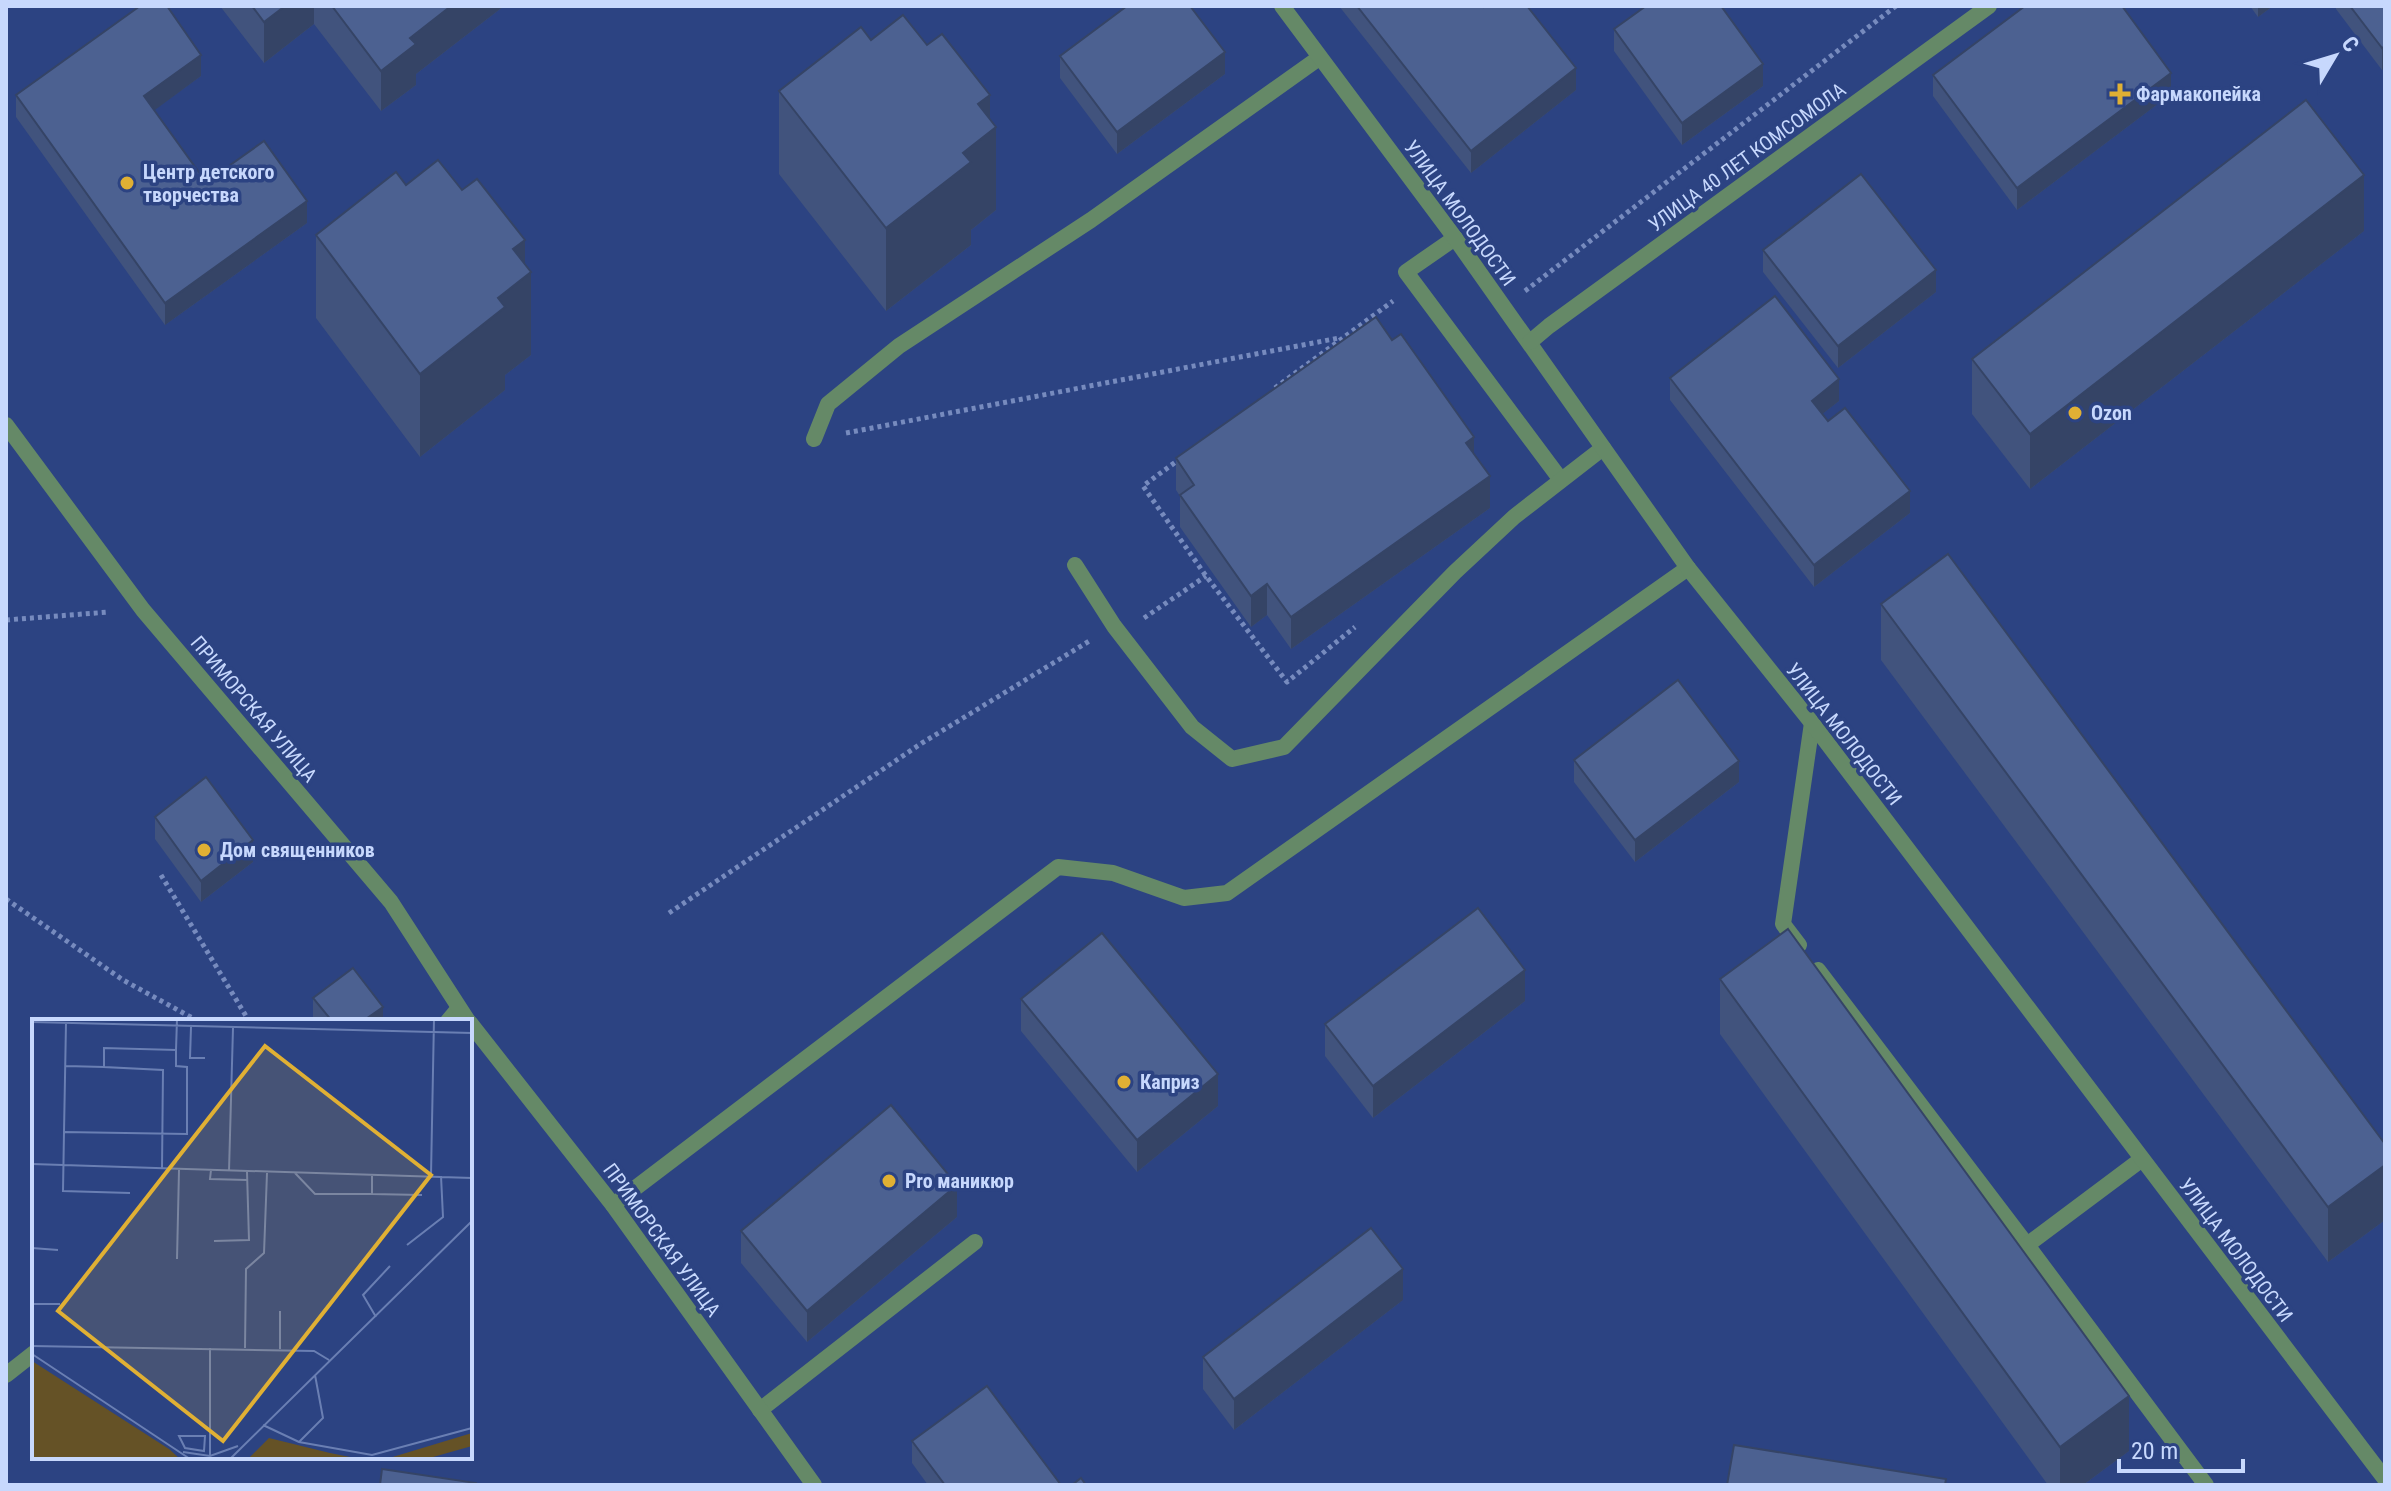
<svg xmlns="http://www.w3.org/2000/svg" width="2391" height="1491" font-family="'Roboto Condensed',sans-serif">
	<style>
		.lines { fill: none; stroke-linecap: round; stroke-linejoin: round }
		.path { stroke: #778bbe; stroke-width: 5; stroke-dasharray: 4 4; stroke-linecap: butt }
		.lane { stroke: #658967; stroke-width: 16 }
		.street { stroke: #658967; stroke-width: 16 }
		.wall { fill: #41537d }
		.shaded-wall { fill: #354466 }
		.building { fill: #4c6191; stroke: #354466; stroke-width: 2 }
		.poi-dot { fill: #e0b034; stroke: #2c4382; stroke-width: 3 }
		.labels { text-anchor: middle; stroke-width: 7; stroke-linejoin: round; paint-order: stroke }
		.poi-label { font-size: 20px; font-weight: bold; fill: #c7d8fd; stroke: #2c4382; text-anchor: start }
		.street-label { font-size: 20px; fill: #c7d8fd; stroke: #2c4382 }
		.inset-road { fill: none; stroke: #6a7fb3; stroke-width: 2 }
		.view { fill: #e0b034; fill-opacity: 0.15; stroke: #e0b034; stroke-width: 4 }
		.inset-edge { fill: none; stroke: #c7d8fd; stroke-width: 4 }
	</style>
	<rect width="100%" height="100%" fill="#2c4382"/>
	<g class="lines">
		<g class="path">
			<path d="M1525 291 1896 6"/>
			<path d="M1275 388 1393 301"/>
			<path d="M846 433 1339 338"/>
			<path d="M1181 458 1143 486 1206 576 1287 682 1355 627"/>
			<path d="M1144 618 1206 576"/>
			<path d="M6 620 109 612"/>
			<path d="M161 875 249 1021"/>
			<path d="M6 899 123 980 198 1021"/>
			<path d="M669 913 922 743 1091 640"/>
		</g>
		<g class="lane">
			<path d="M1455 238 1406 272 1561 480"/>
			<path d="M814 439 828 404 899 346 1091 220 1319 58"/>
			<path d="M1075 565 1114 626 1192 727 1232 759 1284 747 1455 572 1514 517 1603 448"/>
			<path d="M1799 945 1783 924 1812 723"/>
			<path d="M1818 970 2027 1245"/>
			<path d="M448 1021 458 1009"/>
			<path d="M2142 1159 2027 1245 2206 1485"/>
			<path d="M613 1205 1058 867 1113 873 1184 898 1227 893 1688 568"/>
			<path d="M6 1375 34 1353"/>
			<path d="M760 1410 975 1242"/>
		</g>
		<g class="street">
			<path d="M1282 6 1455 238 1688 568 1812 723 2385 1479"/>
			<path d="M1530 342 1549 326 1989 6"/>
			<path d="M6 425 143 610 391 902 468 1021"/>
			<path d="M470 1023 613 1205 814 1485"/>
		</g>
	</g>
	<g class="wall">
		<path d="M220 6H504L416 74V85L381 111 314 24 264 63Z"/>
		<path d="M1339 6H1483L1576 90 1471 173Z"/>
		<path d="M2250 6H2273L2258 17Z"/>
		<path d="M2336 6H2385V68L2382 70 2336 9Z"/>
		<path d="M1614 29 1763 86 1682 145 1614 51Z"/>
		<path d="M927 45 990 119 996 210 971 230V245L886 311 779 174V91Z"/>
		<path d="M1060 56 1225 74 1117 154 1060 78Z"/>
		<path d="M1933 75 2171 94 2017 210 1933 96Z"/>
		<path d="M201 76 154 110 206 182 307 223 165 325 16 117V95Z"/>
		<path d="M406 185 462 190 525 264 531 355 505 375V390L420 457 316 318V235Z"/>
		<path d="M2364 231 2030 489 1972 414V359Z"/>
		<path d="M1763 250 1936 292 1838 368 1763 272Z"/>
		<path d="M1670 378 1839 401 1822 414 1910 513 1814 587 1670 400Z"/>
		<path d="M1474 454 1490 508 1291 649 1267 615 1251 627 1180 527V496L1176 490V458Z"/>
		<path d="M1881 604 2385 1144V1220L2328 1262 1881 660Z"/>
		<path d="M1574 760 1739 782 1635 862 1574 782Z"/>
		<path d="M155 817 253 862 201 902 155 839Z"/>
		<path d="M1720 979 2129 1451 2083 1485H2048L1720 1034Z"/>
		<path d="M313 998 383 1021H314L313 1019Z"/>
		<path d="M1021 999 1218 1106 1137 1172 1021 1031Z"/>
		<path d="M1525 1001 1373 1118 1325 1056V1024Z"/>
		<path d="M957 1217 807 1342 741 1263V1231Z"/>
		<path d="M1403 1300 1234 1430 1203 1389V1357Z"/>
		<path d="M912 1441 1061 1485H928L912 1463Z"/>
	</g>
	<g class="shaded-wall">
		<path d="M285 6H314V24L264 63V22Z"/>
		<path d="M451 6H504L416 74V85L381 111V71L410 38Z"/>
		<path d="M2258 6H2273L2258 17Z"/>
		<path d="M2385 46V68L2382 70V48Z"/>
		<path d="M1225 52V74L1117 154V132Z"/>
		<path d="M201 55V76L144 118V96Z"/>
		<path d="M1763 64V86L1682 145V123Z"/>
		<path d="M1576 68V90L1471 173V151Z"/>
		<path d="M2171 73V94L2017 210V188Z"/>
		<path d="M990 95V132L996 127V210L971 230V245L886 311V228L963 153 978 104Z"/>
		<path d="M2364 175V231L2030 489V434Z"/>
		<path d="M307 201V223L165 325V303Z"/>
		<path d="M525 240V277L531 272V355L505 375V390L420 457V374L498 298 513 249Z"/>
		<path d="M1936 270V292L1838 368V346Z"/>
		<path d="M1839 379V401L1812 422V401Z"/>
		<path d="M1474 437V469L1466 443Z"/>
		<path d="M1490 476V508L1291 649V617Z"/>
		<path d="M1910 491V513L1814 587V565Z"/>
		<path d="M1267 584V615L1251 627V596Z"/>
		<path d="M1739 761V782L1635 862V840Z"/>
		<path d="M253 840V862L201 902V881Z"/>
		<path d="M1525 970V1001L1373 1118V1086Z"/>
		<path d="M383 1007V1021H363Z"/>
		<path d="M1218 1074V1106L1137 1172V1140Z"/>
		<path d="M2385 1165V1220L2328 1262V1207Z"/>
		<path d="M957 1185V1217L807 1342V1311Z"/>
		<path d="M1403 1269V1300L1234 1430V1399Z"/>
		<path d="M2129 1396V1451L2083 1485H2060V1447Z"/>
	</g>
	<g class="building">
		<path d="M140 6H167L201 55 144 96 206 182 264 141 307 201 165 303 16 95Z"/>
		<path d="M252 6H285L264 22Z"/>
		<path d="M332 6H451L410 38 416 44 381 71Z"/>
		<path d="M1127 6H1190L1225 52 1117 132 1060 56Z"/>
		<path d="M1357 6H1483L1484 7 1486 6H1527L1576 68 1471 151Z"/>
		<path d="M1646 6H1721L1763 64 1682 123 1614 29Z"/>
		<path d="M2025 6H2122L2171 73 2017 188 1933 75Z"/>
		<path d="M2350 6H2385V46L2382 48Z"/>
		<path d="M903 15 927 45 942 34 990 95 978 104 996 127 963 153 971 162 886 228 779 91 861 27 871 40Z"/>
		<path d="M2306 100 2364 175 2030 434 1972 359Z"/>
		<path d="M438 160 462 190 477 179 525 240 513 249 531 272 498 298 505 307 420 374 316 235 396 172 406 185Z"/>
		<path d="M1861 174 1936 270 1838 346 1763 250Z"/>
		<path d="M1775 296 1839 379 1812 401 1828 421 1845 408 1910 491 1814 565 1670 378Z"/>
		<path d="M1376 317 1392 340 1401 334 1474 437 1466 443 1490 476 1291 617 1267 584 1251 596 1180 495 1194 485 1176 458Z"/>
		<path d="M1948 554 2385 1144V1165L2328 1207 1881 604Z"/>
		<path d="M1678 680 1739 761 1635 840 1574 760Z"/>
		<path d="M206 777 253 840 201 881 155 817Z"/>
		<path d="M1478 908 1525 970 1373 1086 1325 1024Z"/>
		<path d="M1788 929 2129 1396 2060 1447 1720 979Z"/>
		<path d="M1102 933 1218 1074 1137 1140 1021 999Z"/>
		<path d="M353 968 383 1007 363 1021H332L313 998Z"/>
		<path d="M891 1105 957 1185 807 1311 741 1231Z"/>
		<path d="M1371 1228 1403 1269 1234 1399 1203 1357Z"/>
		<path d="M987 1386 1061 1485H945L912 1441Z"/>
		<path d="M1734 1445 1946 1479 1945 1485H1727Z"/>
		<path d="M382 1469 476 1483V1485H380Z"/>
		<path d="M1081 1478 1086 1485H1072Z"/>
	</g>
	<g class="poi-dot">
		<path d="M2116 82h8v8h8v8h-8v8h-8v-8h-8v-8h8z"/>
		<circle cx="127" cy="183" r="8"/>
		<circle cx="2075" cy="413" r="8"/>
		<circle cx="204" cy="850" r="8"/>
		<circle cx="1124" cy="1082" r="8"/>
		<circle cx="889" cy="1181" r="8"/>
	</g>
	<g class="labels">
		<g class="poi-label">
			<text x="2136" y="101">Фармакопейка</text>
			<text x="143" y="179">Центр детского<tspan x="143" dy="23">творчества</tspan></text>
			<text x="2091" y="420">Ozon</text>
			<text x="220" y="857">Дом священников</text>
			<text x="1140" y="1089">Каприз</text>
			<text x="905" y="1188">Pro маникюр</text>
		</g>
		<g class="street-label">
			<text transform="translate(1747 157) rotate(-36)" y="7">УЛИЦА 40 ЛЕТ КОМСОМОЛА</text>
			<text transform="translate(1460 213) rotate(54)" y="7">УЛИЦА МОЛОДОСТИ</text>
			<text transform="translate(254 709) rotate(50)" y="7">ПРИМОРСКАЯ УЛИЦА</text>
			<text transform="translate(1844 734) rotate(52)" y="7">УЛИЦА МОЛОДОСТИ</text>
			<text transform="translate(662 1240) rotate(54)" y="7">ПРИМОРСКАЯ УЛИЦА</text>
			<text transform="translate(2236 1250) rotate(53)" y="7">УЛИЦА МОЛОДОСТИ</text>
		</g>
	</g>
	<g transform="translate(32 1019)">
		<rect width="440" height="440" fill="#2c4382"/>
		<path d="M0 342 137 430 148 440H0ZM440 414V427L394 440H354ZM237 419 298 434 328 440H216Z" fill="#655226"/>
		<path class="inset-road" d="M0 3 440 14M159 8 158 39H173M34 47 72 48M32 113 34 4M0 145 440 159M130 150 131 51 72 48V29L144 31 145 0M179 151 178 160 215 161M197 152 201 9M263 154 283 175H340M340 155V175L390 176M399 156 402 0M98 174 31 172 32 113 155 115V48L144 47V31M182 222 217 221 215 153M375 226 411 198 409 157M0 229 26 231M145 240 147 151M0 285H28M248 292V330M344 298 331 276 358 247M0 327 282 332 297 341M213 329 214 250 232 234 235 154M0 335 158 440M231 406 267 423 340 436 440 409M147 417H173L172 432 153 429ZM267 423 291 399 283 356M151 433 178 437 206 427M178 437V329M198 440 440 202"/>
		<path class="view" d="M233 27 399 156 191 422 26 292Z"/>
		<rect width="440" height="440" class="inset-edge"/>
	</g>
	<rect width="2391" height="1491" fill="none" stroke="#c7d8fd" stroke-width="16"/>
	<g transform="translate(2335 56) rotate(52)" stroke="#2c4382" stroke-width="6" paint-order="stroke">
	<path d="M0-6L14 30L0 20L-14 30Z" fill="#c7d8fd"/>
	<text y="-12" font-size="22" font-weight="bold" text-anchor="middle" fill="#c7d8fd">С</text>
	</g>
	<path d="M2119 1459v12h124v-12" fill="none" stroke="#c7d8fd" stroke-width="4"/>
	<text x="2131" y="1459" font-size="24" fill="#c7d8fd" stroke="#2c4382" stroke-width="6" paint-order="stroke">20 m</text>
</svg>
